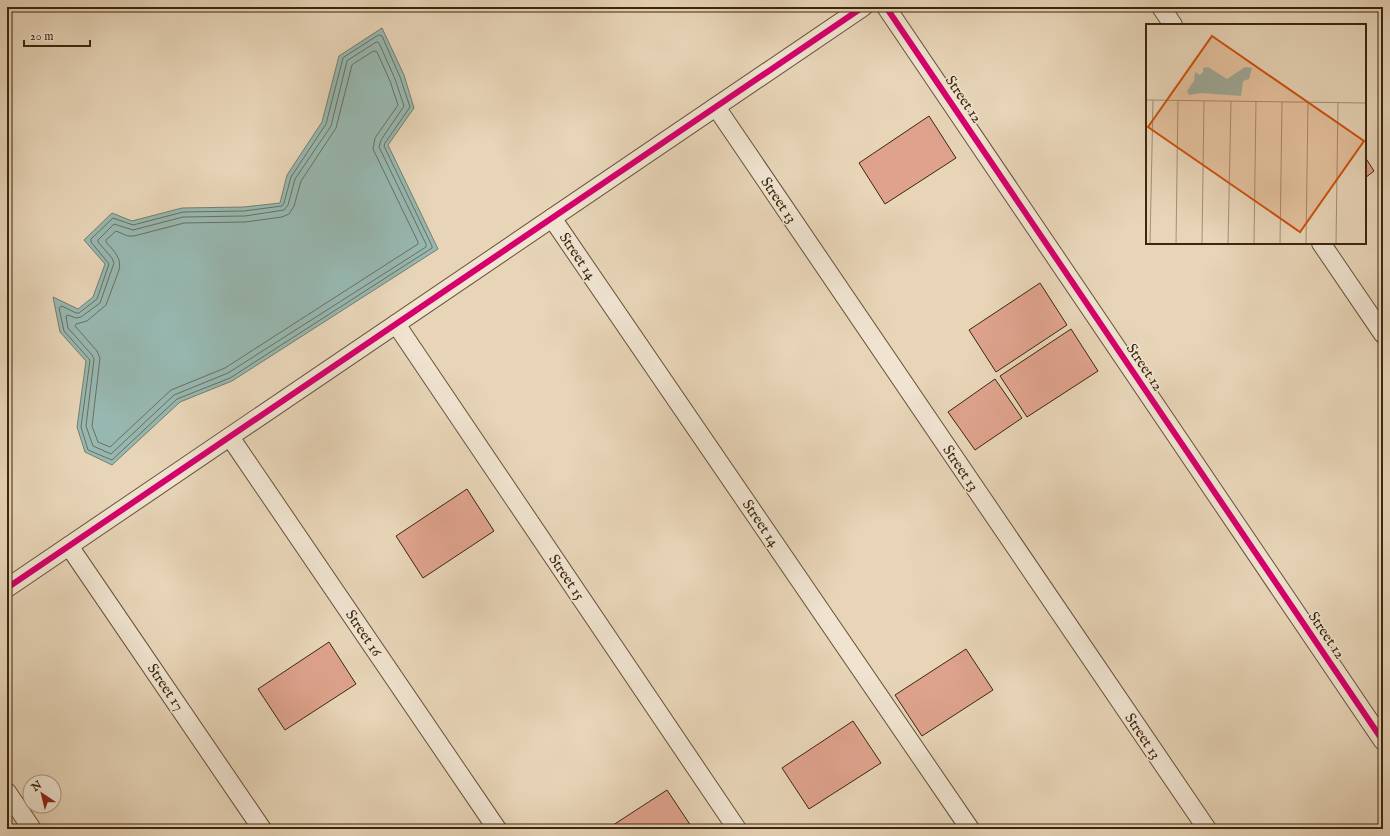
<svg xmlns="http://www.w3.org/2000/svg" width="1390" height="836" font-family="'IM FELL English',serif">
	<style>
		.water { fill: #97b8b1; stroke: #737e6f }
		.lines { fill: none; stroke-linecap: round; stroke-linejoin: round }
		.shore { stroke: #6a6f5f; stroke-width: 1 }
		.building { fill: #dfa38d; stroke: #3c260d }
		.minor-casing { stroke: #675238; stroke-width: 20 }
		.minor { stroke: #f0e4d1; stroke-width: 18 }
		.cycleway-casing { stroke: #f0e4d1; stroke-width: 8 }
		.cycleway { stroke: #d6006c; stroke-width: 6 }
		.labels { text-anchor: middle; stroke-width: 3; stroke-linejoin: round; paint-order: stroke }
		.street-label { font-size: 15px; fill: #3c260d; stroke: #f0e4d1 }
		.inset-road { fill: none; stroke: #a38f74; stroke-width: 1 }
		.view { fill: #ce510c; fill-opacity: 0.15; stroke: #ce510c; stroke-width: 2 }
		.inset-edge { fill: none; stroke: #3c260d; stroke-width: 2 }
	</style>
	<rect width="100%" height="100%" fill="#e8d5b8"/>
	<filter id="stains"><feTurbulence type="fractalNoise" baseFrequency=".005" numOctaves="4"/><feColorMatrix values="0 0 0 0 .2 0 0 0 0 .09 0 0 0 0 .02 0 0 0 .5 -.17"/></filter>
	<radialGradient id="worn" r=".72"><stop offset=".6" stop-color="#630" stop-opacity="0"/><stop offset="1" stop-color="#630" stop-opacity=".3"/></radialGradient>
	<path class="water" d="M382 28 404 75 414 108 388 145 438 249 232 381 180 402 112 465 85 452 77 427 86 361 60 332 53 297 78 309 93 297 105 264 84 240 112 213 132 221 182 208 244 207 280 203 287 175 322 122 339 56Z"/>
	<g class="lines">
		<g class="shore">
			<path d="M379 35 382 36 400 77 410 107 385 143 384 146 432 246V248L230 378 177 399 112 460 88 450 81 427 90 360 64 331 59 308 62 306 76 313H79L97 299 109 264 91 242V239L113 218 133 225 183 212 244 211 282 206 284 203 291 177 326 124 343 58Z"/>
			<path d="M377 42 379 43 395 79 404 106 381 140 379 147 426 244V247L228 373 174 395 111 454 93 446 86 426 94 359 92 355 68 328 66 316 68 315 76 318 81 317 100 303 114 263 112 258 98 242V240L114 224 133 230 183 217 245 216 284 210 288 205 295 179 331 126 347 61Z"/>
			<path d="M374 51 377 52 390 81 398 105 375 138 373 149 418 242V244L225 368 171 390 110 447 98 442 92 426 100 358 97 351 75 326 76 324 87 321 106 305 119 270C122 258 114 251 106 242V240L116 231 128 236H134L184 223 245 222 282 217 289 214 294 206 301 181 336 128 352 65Z"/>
		</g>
	</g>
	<g class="building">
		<path d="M929 116 956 158 885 204 859 163Z"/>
		<path d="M1365 157 1374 171 1365 178Z"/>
		<path d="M1040 283 1067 325 996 372 969 330Z"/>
		<path d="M1071 329 1098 371 1027 417 1000 376Z"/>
		<path d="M995 379 1022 418 975 450 948 412Z"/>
		<path d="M467 489 494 531 423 578 396 536Z"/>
		<path d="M329 642 356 684 285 730 258 689Z"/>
		<path d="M966 649 993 690 922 736 895 695Z"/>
		<path d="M853 721 881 763 809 809 782 768Z"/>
		<path d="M667 790 693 829H607Z"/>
	</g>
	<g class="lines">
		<defs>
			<g id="minor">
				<path d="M886 7 1383 741"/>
				<path d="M1161 7 1173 25"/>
				<path d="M716 107 1207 829"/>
				<path d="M552 218 970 829"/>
				<path d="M1321 243 1383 334"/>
				<path d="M396 324 737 829"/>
				<path d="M230 437 497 829"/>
				<path d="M69 546 262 829"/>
				<path d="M7 588 863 7"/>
				<path d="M7 792 32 829"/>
			</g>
		</defs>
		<use href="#minor" class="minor-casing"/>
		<use href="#minor" class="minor"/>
		<defs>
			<g id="cycleway">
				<path d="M886 7 1383 741"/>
				<path d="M7 588 863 7"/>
			</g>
		</defs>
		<use href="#cycleway" class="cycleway-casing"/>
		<use href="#cycleway" class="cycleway"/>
	</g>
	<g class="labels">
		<g class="street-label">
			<text transform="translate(964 99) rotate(56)" y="5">Street 12</text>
			<text transform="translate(779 200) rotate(56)" y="5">Street 13</text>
			<text transform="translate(578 256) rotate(56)" y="5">Street 14</text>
			<text transform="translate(1145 367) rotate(56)" y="5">Street 12</text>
			<text transform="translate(961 468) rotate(56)" y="5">Street 13</text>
			<text transform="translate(761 523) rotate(56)" y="5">Street 14</text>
			<text transform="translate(567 577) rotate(56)" y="5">Street 15</text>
			<text transform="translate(364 633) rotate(56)" y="5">Street 16</text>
			<text transform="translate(1327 635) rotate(56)" y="5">Street 12</text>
			<text transform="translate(166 687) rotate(56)" y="5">Street 17</text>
			<text transform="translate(1143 736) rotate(56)" y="5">Street 13</text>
		</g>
	</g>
	<g transform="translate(1146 24)">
		<rect width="220" height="220" fill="#e8d5b8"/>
		<path d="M62 43 81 55 99 43 106 44 103 55 97 57 95 72 55 69 43 71 41 67 48 57 49 48 54 51 57 48V44Z" fill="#97b8b1"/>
		<path class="inset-road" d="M0 76 220 79M4 220 7 76M30 220 32 76M56 220 58 77M82 220 85 77M108 220 110 77M134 220 136 78M160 220 162 78M190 220 192 79"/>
		<path class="view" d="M66 12 218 117 154 208 2 103Z"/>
		<rect width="220" height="220" class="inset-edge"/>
	</g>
	<rect width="1390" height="836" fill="none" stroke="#e8d5b8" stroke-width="24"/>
	<rect x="8" y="8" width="1374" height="820" fill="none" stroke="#3c260d" stroke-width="2"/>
	<rect x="12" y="12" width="1366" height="812" fill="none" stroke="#3c260d"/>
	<g transform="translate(42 794) rotate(325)"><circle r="19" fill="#f0e4d1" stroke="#a89883"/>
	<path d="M0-3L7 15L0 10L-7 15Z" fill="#8f2418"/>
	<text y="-6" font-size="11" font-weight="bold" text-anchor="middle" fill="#3c260d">N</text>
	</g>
	<path d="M24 40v6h66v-6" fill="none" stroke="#3c260d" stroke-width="2"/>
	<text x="30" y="40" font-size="12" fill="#3c260d" stroke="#f0e4d1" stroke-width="3" paint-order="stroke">20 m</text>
	<rect width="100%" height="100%" filter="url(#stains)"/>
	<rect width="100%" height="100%" fill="url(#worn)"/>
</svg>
